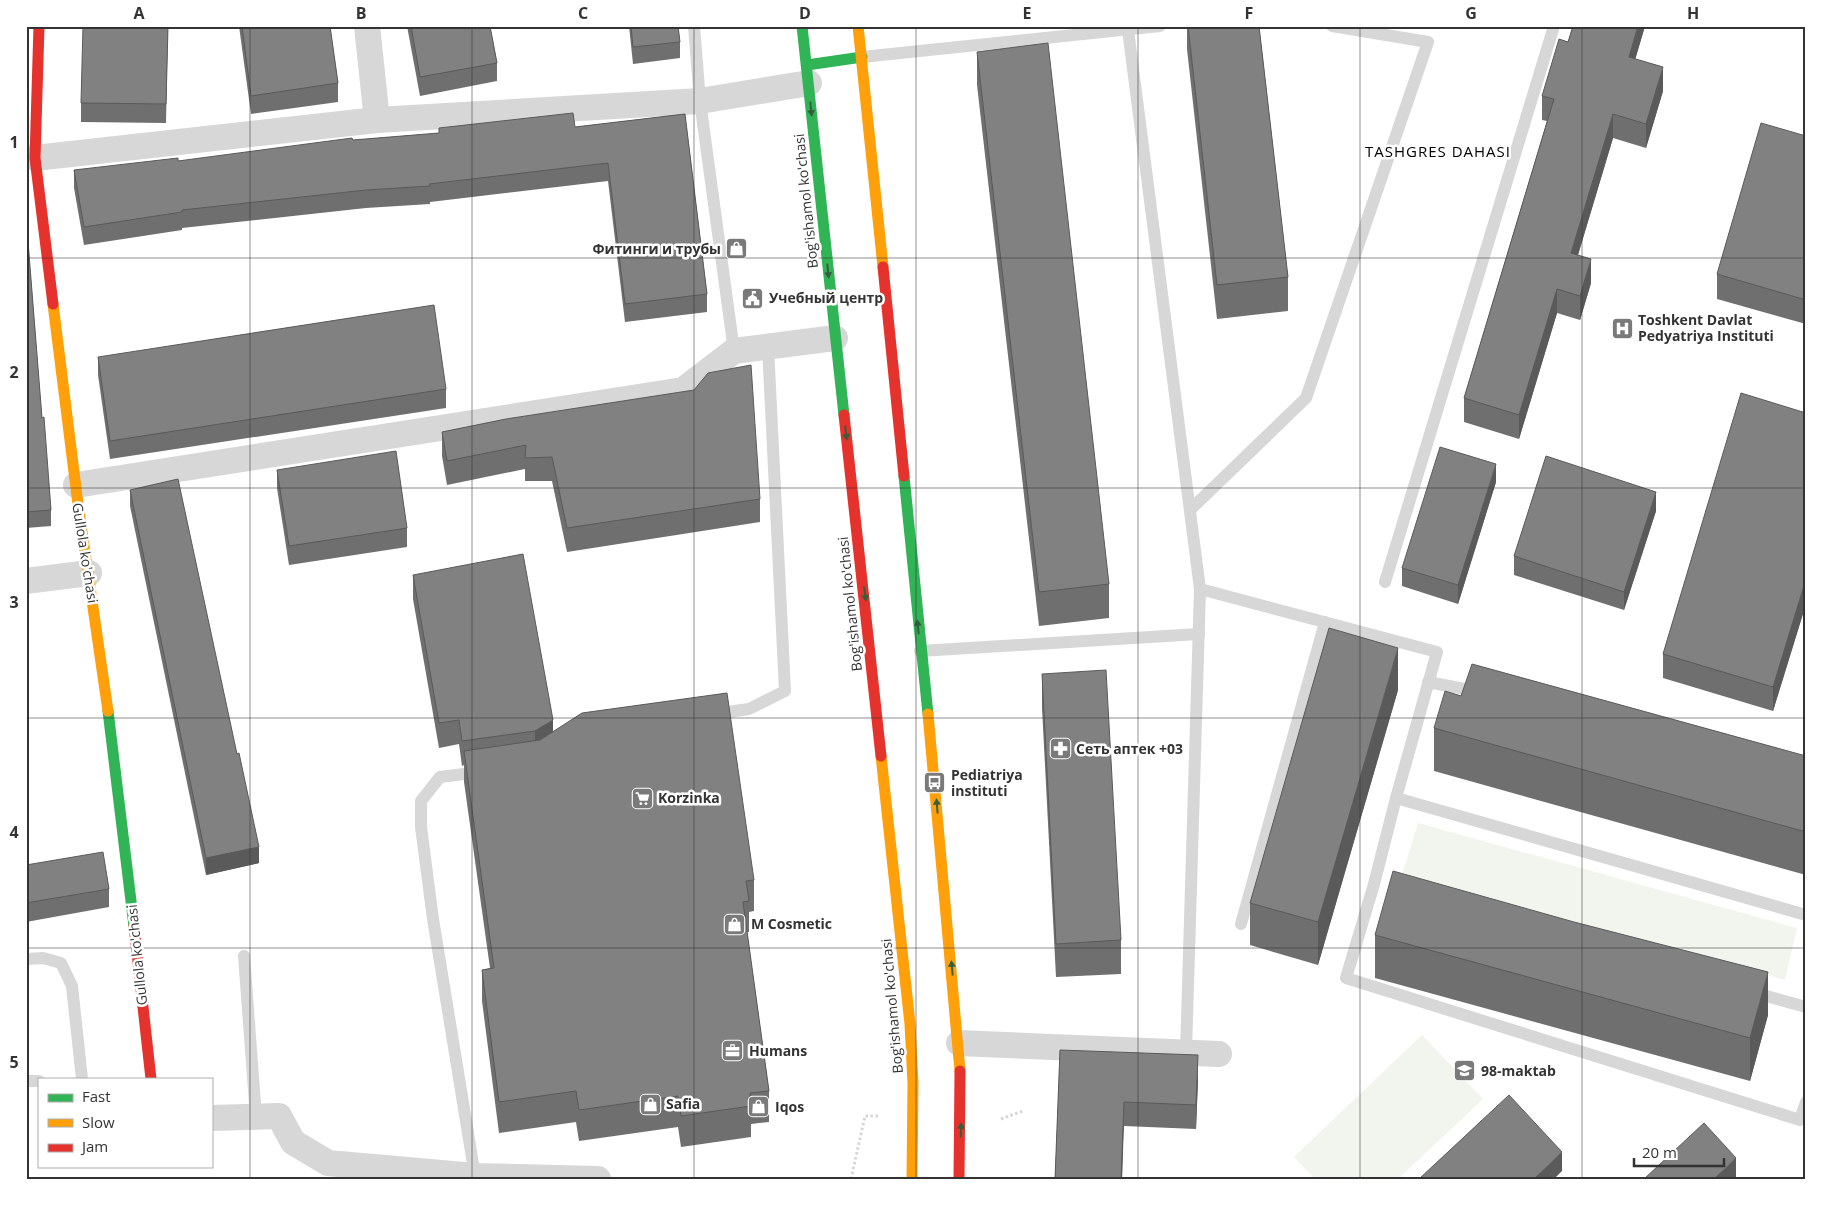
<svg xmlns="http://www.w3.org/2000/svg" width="1832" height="1205" font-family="'Open Sans',sans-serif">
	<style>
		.green { fill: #f1f5ed }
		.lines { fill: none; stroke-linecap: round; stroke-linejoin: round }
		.path { stroke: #d6d6d6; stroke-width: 3; stroke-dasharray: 2.5 2.5; stroke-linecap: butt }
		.lane { stroke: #d7d7d7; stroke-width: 12 }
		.street { stroke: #d7d7d7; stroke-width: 26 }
		.fast { stroke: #30b455; stroke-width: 11 }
		.slow { stroke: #ff9f0a; stroke-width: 11 }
		.jam { stroke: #e5322d; stroke-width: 11 }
		.wall { fill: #6f6f6f }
		.shaded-wall { fill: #5a5a5a }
		.building { fill: #818181; stroke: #5a5a5a }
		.oneway { fill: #32603f }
		.grid { fill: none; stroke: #333; stroke-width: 1; stroke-opacity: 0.55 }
		.labels { text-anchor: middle; stroke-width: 5; stroke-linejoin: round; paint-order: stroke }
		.street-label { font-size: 14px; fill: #333; stroke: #fff }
		.poi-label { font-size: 14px; font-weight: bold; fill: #333; stroke: #fff; text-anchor: start }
		.neighbourhood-label { font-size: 15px; letter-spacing: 1px; fill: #000; stroke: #fff }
		.neatline { fill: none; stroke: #333; stroke-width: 2 }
		.grid-label { font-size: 16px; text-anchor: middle; font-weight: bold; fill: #333 }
	</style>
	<rect width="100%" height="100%" fill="#fff"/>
	<g class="green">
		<path d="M1418 823 1797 928 1785 980 1402 875Z"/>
		<path d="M1422 1035 1483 1099 1398 1179H1315L1294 1157Z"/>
	</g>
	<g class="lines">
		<g class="path">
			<path d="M1001 1119 1023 1111"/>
			<path d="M851 1179 865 1116H879"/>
		</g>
		<g class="lane">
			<path d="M694 26 700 101 734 351"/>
			<path d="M1128 30 1200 589"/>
			<path d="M862 57 1160 26"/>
			<path d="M1190 510 1306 398 1428 42 1332 26"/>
			<path d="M1385 582 1554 26"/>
			<path d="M920 651 1199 634"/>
			<path d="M1428 682 1480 692"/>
			<path d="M714 714 749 709 785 691 768 347"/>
			<path d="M1806 915 1396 798 1374 884 1346 978 1800 1120 1806 1102"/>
			<path d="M1241 924 1325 622"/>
			<path d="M244 956 256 1117"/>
			<path d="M26 959 43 958 61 963 72 986 82 1079"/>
			<path d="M1752 992 1806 1007"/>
			<path d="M1186 1052 1200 589 1437 652 1396 798"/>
			<path d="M26 1081H39"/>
			<path d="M475 1176 433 919 421 827V801L440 777 480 772"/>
		</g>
		<g class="street">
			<path d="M367 26 377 120"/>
			<path d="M35 158 377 120 700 101 809 83"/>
			<path d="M76 485 683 390 734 351 835 338"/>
			<path d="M26 581 89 573"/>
			<path d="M959 1043 1219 1054"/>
			<path d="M211 1118 279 1116 293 1142 328 1163 475 1176 598 1179"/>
		</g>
		<g class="fast">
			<path d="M802 26 844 415"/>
			<path d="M807 65 862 57"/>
			<path d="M904 476 928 714"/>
			<path d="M108 711 134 926"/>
		</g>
		<g class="slow">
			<path d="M858 26 883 267"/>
			<path d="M53 304 78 504 108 711"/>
			<path d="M928 714 960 1071"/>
			<path d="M881 756 910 1024 913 1083 912 1179"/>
		</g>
		<g class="jam">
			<path d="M39 26 35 158 53 304"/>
			<path d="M883 267 904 476"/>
			<path d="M844 415 881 756"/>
			<path d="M134 926 151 1079"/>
			<path d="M959 1179 960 1071"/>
		</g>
	</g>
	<g class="wall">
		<path d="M168 26 166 123 81 122V103Z"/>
		<path d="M239 26H330L338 83V102L251 114Z"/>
		<path d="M407 26H490L497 63V81L420 96Z"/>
		<path d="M629 26H678L680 42V58L633 64Z"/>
		<path d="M1187 26H1259L1288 277V311L1217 319 1187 49Z"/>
		<path d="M1573 26H1645L1635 59 1663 91 1646 148 1613 138 1578 255 1591 283 1580 320 1557 313 1519 439 1464 422V398L1547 121 1542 120V96L1568 42Z"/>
		<path d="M977 52 1109 584V618L1039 626 977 85Z"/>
		<path d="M685 114 707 294V312L625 322 608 181 430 202V204L366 208 182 228V230L84 245 74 188V170L178 161 353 140 439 133V128L575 127Z"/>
		<path d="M1806 136V324L1717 299V274Z"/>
		<path d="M26 216 42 418 51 510V526L26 528Z"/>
		<path d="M98 357 446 389V408L110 459 98 375Z"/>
		<path d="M1806 413V604L1773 711 1663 678V654Z"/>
		<path d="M506 419 760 499V522L567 552 552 481H525V469L447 485 442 456V432Z"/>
		<path d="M277 470 407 528V547L289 565 277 488Z"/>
		<path d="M1496 482 1458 604 1402 586V568Z"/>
		<path d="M130 490 237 754 259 863 206 875 130 506Z"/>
		<path d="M1656 511 1624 610 1514 575V556Z"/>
		<path d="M413 575 553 732 754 880V911L749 912V932H747L769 1091V1122L751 1124V1137L681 1147 678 1127 579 1141 576 1122 499 1133 482 1001V970L490 968 464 782V765L462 766 459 744 439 748 413 599Z"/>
		<path d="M1042 674 1121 940V974L1056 977 1042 708Z"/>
		<path d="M1398 690 1318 965 1250 945V903Z"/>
		<path d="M1461 696 1806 756V875L1434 771V728Z"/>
		<path d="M26 865 109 889V907L26 922Z"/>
		<path d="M1375 935 1768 1015 1750 1081 1375 978Z"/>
		<path d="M1060 1050 1198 1079 1196 1129 1124 1126 1122 1179H1055Z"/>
	</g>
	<g class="shaded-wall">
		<path d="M1638 26H1645L1629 81V57Z"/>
		<path d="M1663 67V91L1646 148V124Z"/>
		<path d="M1613 114V138L1571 278V253Z"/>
		<path d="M1591 259V283L1580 320V296Z"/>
		<path d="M1557 289V313L1519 439V415Z"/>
		<path d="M1496 464V482L1458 604V585Z"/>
		<path d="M1656 492V511L1624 610V592Z"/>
		<path d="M1806 579V604L1773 711V687Z"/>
		<path d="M1398 648V690L1318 965V922Z"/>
		<path d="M553 720V744L535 755V731Z"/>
		<path d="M259 847V863L206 875V858Z"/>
		<path d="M1768 972V1015L1750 1081V1038Z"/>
		<path d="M1198 1055V1079L1196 1129V1105Z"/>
		<path d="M1124 1102 1122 1179H1121Z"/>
		<path d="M1562 1152V1171L1554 1179H1534Z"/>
		<path d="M1736 1158V1177L1734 1179H1714Z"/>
	</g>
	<g class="building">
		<path d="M83 26H168L166 104 81 103Z"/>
		<path d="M242 26H330L338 83 251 96Z"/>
		<path d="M411 26H490L497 63 420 77Z"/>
		<path d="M631 26H678L680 42 633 47Z"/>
		<path d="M1188 26H1259L1288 277 1217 285Z"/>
		<path d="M1573 26H1638L1629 57 1663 67 1646 124 1613 114 1571 253 1591 259 1580 296 1557 289 1519 415 1464 398 1554 99 1542 96 1559 39 1568 42Z"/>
		<path d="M1048 43 1109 584 1039 592 977 52Z"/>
		<path d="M573 113 575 127 685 114 707 294 625 304 608 163 429 184 430 186 366 190 182 210V212L84 227 74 170 178 158V161L352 138 353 140 439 133V128Z"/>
		<path d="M1761 123 1806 136V300L1717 274Z"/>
		<path d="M26 216 42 418 44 417 51 510 26 512Z"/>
		<path d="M434 305 446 389 110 441 98 357Z"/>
		<path d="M751 365 760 499 567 528 552 457 525 458 526 445 447 461 442 432 506 419 694 390 708 373Z"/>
		<path d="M1741 393 1806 413V579L1773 687 1663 654Z"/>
		<path d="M1440 447 1496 464 1458 585 1402 568Z"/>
		<path d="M396 451 407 528 289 546 277 470Z"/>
		<path d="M1546 456 1656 492 1624 592 1514 556Z"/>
		<path d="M178 479 237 754 239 753 259 847 206 858 130 490Z"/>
		<path d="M523 554 553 720 535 731 462 741 459 720 439 723 413 575Z"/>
		<path d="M1329 628 1398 648 1318 922 1250 903Z"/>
		<path d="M1472 664 1806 756V832L1434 728 1445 691 1461 696Z"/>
		<path d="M1106 670 1121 940 1056 944 1042 674Z"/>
		<path d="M727 693 754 880 746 881 749 901 743 902 769 1091 750 1093 751 1106 681 1116 678 1096 579 1110 576 1091 499 1102 482 970 494 968 464 751 540 740 582 713Z"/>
		<path d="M103 852 109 889 26 903V865Z"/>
		<path d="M1393 871 1574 922 1768 972 1750 1038 1375 935Z"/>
		<path d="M1060 1050 1198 1055 1196 1105 1124 1102 1121 1179H1055Z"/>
		<path d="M1509 1095 1562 1152 1534 1179H1419Z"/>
		<path d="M1704 1123 1736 1158 1714 1179H1644Z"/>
		<path d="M1806 1171V1179H1803Z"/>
	</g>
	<defs><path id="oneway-solid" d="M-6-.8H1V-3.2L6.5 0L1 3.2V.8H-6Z" transform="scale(1.25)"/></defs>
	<g class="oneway">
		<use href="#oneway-solid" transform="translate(811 109) rotate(84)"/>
		<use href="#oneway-solid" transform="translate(828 271) rotate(84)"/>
		<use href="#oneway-solid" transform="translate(846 433) rotate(83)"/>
		<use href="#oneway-solid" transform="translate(865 594) rotate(83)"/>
		<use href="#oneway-solid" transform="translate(918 627) rotate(-96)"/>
		<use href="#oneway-solid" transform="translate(937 806) rotate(-95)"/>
		<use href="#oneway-solid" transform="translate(952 968) rotate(-95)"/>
		<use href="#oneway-solid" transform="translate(961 1130) rotate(-88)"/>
	</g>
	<path class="grid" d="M250 26V1179M472 26V1179M694 26V1179M916 26V1179M1138 26V1179M1360 26V1179M1582 26V1179M26 258H1806M26 488H1806M26 718H1806M26 948H1806"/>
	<defs>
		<symbol id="shop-square" viewBox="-11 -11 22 22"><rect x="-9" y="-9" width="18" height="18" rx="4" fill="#7a7a7a" stroke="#fff"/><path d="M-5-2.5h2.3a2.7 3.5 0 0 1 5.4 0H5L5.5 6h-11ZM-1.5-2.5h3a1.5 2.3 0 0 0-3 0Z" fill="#fff"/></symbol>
		<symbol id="civic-square" viewBox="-11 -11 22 22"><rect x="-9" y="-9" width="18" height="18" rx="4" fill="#7a7a7a" stroke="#fff"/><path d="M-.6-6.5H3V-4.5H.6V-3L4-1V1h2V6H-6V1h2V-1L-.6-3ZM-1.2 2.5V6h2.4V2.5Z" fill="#fff"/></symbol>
		<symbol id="hospital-square" viewBox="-11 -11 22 22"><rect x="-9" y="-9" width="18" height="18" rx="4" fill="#7a7a7a" stroke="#fff"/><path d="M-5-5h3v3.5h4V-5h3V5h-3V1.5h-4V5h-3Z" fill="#fff"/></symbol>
		<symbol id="pharmacy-square" viewBox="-11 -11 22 22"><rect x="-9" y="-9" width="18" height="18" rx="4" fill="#7a7a7a" stroke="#fff"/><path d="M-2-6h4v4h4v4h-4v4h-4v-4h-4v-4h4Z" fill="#fff"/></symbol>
		<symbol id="bus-square" viewBox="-11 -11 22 22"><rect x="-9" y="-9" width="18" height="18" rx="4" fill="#7a7a7a" stroke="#fff"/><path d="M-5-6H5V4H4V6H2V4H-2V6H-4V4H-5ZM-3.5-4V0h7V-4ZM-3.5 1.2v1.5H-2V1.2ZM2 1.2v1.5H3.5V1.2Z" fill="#fff"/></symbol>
		<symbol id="supermarket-square" viewBox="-11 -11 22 22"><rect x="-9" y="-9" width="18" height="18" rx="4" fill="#7a7a7a" stroke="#fff"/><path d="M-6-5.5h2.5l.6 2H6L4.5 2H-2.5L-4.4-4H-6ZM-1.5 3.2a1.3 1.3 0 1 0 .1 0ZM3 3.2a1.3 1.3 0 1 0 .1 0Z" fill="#fff"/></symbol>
		<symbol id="office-square" viewBox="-11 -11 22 22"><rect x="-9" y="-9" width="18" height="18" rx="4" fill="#7a7a7a" stroke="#fff"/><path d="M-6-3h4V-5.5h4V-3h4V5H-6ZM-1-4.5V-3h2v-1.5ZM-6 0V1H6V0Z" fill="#fff"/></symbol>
		<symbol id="school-square" viewBox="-11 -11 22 22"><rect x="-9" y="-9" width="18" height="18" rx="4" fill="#7a7a7a" stroke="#fff"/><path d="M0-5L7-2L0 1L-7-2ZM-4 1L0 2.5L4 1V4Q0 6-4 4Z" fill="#fff"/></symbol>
	</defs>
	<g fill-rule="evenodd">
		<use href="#shop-square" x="724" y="236" width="25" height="25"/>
		<use href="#civic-square" x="740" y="286" width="25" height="25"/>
		<use href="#hospital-square" x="1610" y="316" width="25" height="25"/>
		<use href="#pharmacy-square" x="1048" y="736" width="25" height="25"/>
		<use href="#bus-square" x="922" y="770" width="25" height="25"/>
		<use href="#supermarket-square" x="630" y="786" width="25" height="25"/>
		<use href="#shop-square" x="722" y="912" width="25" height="25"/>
		<use href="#office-square" x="720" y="1038" width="25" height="25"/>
		<use href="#school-square" x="1452" y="1058" width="25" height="25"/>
		<use href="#shop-square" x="638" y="1092" width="25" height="25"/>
		<use href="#shop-square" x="746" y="1094" width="25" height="25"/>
	</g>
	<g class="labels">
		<g class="street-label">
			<text transform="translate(806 201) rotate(-96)" y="5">Bog'ishamol ko'chasi</text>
			<text transform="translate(85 553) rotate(81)" y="5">Gullola ko'chasi</text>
			<text transform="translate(850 604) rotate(-96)" y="5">Bog'ishamol ko'chasi</text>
			<text transform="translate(137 955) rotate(-96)" y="5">Gullola ko'chasi</text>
			<text transform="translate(892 1006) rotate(-95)" y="5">Bog'ishamol ko'chasi</text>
		</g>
		<g class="poi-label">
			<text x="721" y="254" text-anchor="end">Фитинги и трубы</text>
			<text x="769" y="303">Учебный центр</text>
			<text x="1638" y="325">Toshkent Davlat<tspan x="1638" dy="16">Pedyatriya Instituti</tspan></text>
			<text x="1076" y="754">Сеть аптек +03</text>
			<text x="951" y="780">Pediatriya<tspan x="951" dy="16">instituti</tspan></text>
			<text x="658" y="803">Korzinka</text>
			<text x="751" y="929">M Cosmetic</text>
			<text x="749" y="1056">Humans</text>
			<text x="1481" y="1076">98-maktab</text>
			<text x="666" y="1109">Safia</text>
			<text x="775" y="1112">Iqos</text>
		</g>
		<g class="neighbourhood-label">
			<text x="1438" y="157">TASHGRES DAHASI</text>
		</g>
	</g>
	<rect width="1832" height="1205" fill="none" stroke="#ffffff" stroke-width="55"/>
	<rect x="38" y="1078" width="175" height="90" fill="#ffffff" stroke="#adadad"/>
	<rect x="48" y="1094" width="25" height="8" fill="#30b455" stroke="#adadad"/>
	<text x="82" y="1102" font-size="15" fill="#333333">Fast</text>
	<rect x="48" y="1119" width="25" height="8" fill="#ff9f0a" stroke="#adadad"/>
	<text x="82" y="1128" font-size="15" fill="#333333">Slow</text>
	<rect x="48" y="1144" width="25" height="8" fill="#e5322d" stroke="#adadad"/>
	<text x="82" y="1152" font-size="15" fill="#333333">Jam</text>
	<path d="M1634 1158v8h90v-8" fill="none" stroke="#333333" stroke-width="2.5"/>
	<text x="1642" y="1158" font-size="15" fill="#333333" stroke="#ffffff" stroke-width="4" paint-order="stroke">20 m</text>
	<rect x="28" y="28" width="1776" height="1150" class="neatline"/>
	<g class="grid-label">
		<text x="139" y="19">A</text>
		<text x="361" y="19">B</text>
		<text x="583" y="19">C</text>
		<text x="805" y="19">D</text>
		<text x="1027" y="19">E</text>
		<text x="1249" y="19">F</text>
		<text x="1471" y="19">G</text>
		<text x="1693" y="19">H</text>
		<text x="14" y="148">1</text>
		<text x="14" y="378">2</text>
		<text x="14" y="608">3</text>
		<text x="14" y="838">4</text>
		<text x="14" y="1068">5</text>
	</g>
</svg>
